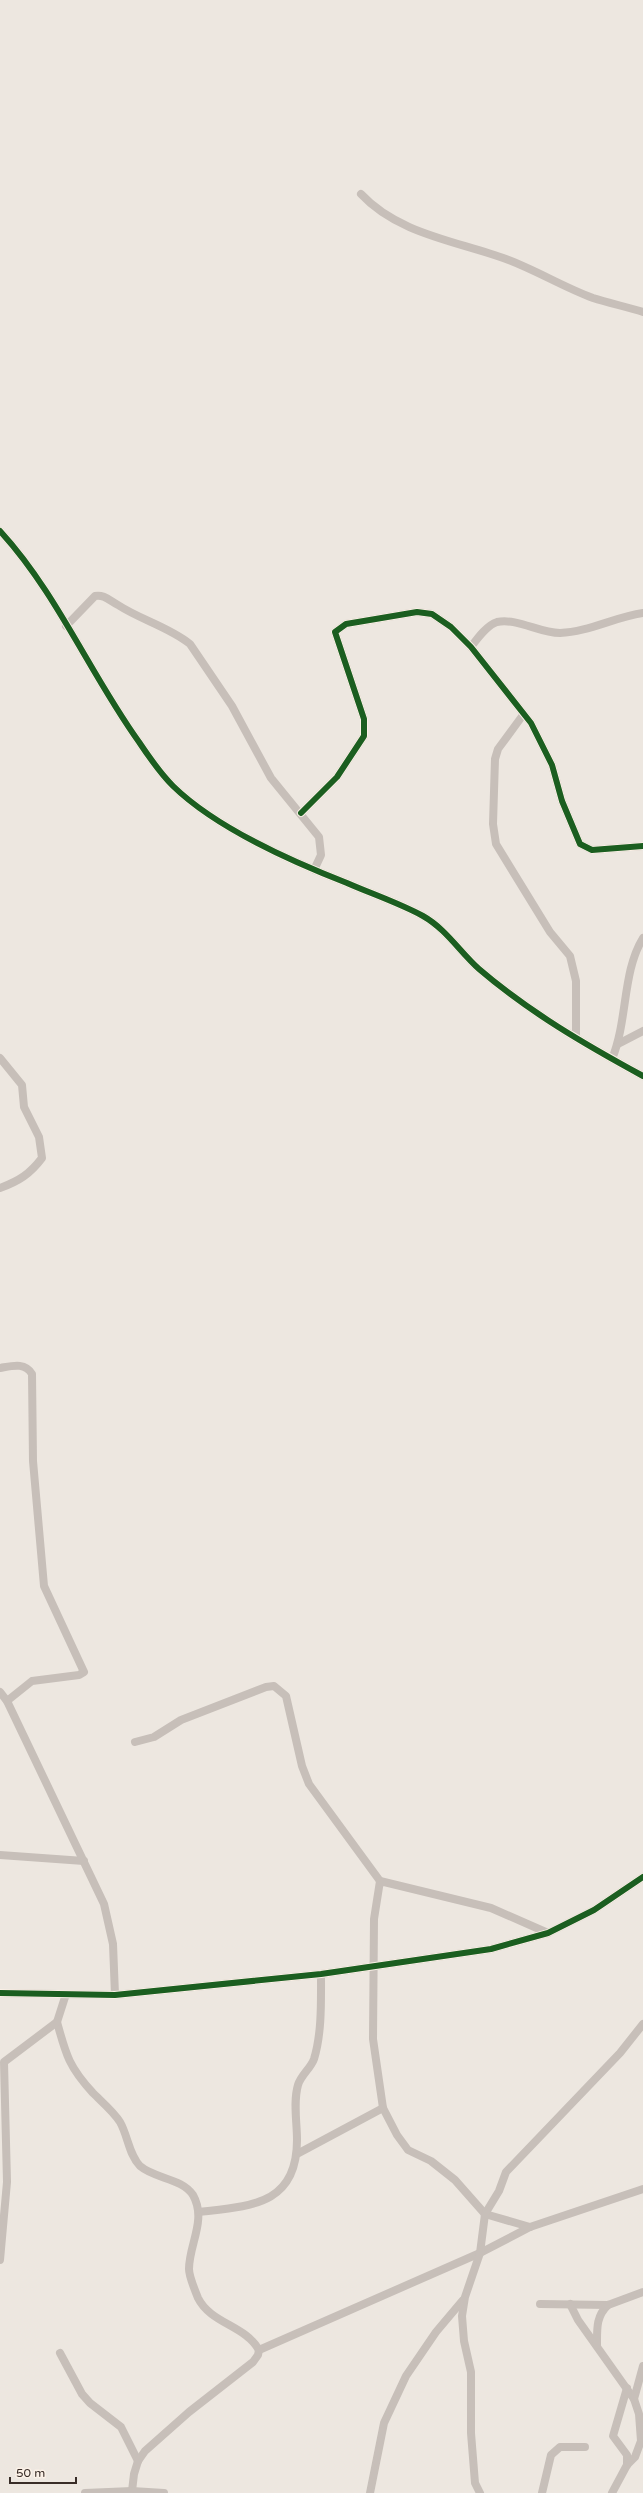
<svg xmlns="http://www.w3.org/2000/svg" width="643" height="2493" font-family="'Varela Round',sans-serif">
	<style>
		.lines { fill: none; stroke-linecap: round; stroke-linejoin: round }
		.street { stroke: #c7bfb9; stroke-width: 8 }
		.cycleway-casing { stroke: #fbf1e7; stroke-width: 8 }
		.cycleway { stroke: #1b5e20; stroke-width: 6 }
	</style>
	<rect width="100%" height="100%" fill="#ede7e0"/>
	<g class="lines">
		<g class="street">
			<path d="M361 194C398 234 457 241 506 259 536 270 563 287 593 298 609 303 627 307 643 312"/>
			<path d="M0 531C57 593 90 674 139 742 149 757 160 773 173 786 215 827 293 862 347 883 372 894 399 903 423 916 446 929 460 952 479 969 529 1012 586 1045 643 1076"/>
			<path d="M66 626 95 596C104 594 110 601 118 605 141 620 169 627 190 644L232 706 271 778 319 837 321 855 314 870"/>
			<path d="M471 647C477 639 487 625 497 622 518 618 539 633 560 633 588 632 615 617 643 613"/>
			<path d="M523 715 498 749 495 759 493 824 496 844 550 932 570 956 576 981V1038"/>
			<path d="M301 813 337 777 364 736V719L335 632 346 624 417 612 432 614 451 627 471 647 531 723 552 765 562 801 580 844 592 850 643 846"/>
			<path d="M618 1044 643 1031"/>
			<path d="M0 1058 22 1085 24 1107 39 1137 42 1158C30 1174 19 1181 0 1188"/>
			<path d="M612 1059C628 1020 622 972 643 938"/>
			<path d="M0 1368C12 1366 25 1362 32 1374L33 1461 44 1586 84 1672 79 1675 32 1681 7 1701"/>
			<path d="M0 1692 7 1701 104 1904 113 1944 115 1995"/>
			<path d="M135 1742 154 1737 181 1720 266 1687 274 1686 286 1696 302 1766 309 1784 380 1881"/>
			<path d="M0 1855 84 1861"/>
			<path d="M0 1993 115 1995 321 1974 491 1949 548 1933 594 1910 643 1877"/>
			<path d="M57 2022C66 2055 69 2067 93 2093 102 2102 114 2112 120 2122 128 2136 129 2155 140 2166 155 2179 182 2178 193 2195 207 2220 189 2244 189 2269 189 2277 195 2290 198 2298 211 2324 245 2325 259 2350"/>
			<path d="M297 2154 383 2108"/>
			<path d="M199 2212C251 2206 297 2205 297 2140 297 2122 293 2102 298 2085 301 2075 311 2068 314 2059 322 2033 321 2001 321 1974"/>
			<path d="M530 2227 485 2214 455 2180 431 2161 408 2150 397 2135 383 2108 373 2039 374 1919 380 1881 491 1908 548 1933"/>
			<path d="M0 2260 7 2182 4 2062 57 2022 66 1994"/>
			<path d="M540 2304 608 2305 643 2292"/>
			<path d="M570 2304 578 2320 634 2399"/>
			<path d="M597 2345C597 2329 596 2316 608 2305"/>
			<path d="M60 2353 82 2394 90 2403 121 2427 138 2461"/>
			<path d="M627 2388 613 2436 627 2455V2465"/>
			<path d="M132 2491 134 2474 138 2461 145 2451 189 2412 253 2362 258 2355 259 2350 480 2253 530 2227 643 2189"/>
			<path d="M85 2493 132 2491 164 2493"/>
			<path d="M370 2493 384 2423 406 2376 436 2332 463 2300"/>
			<path d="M480 2493 475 2483 471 2433V2372L464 2341 462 2316 465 2297 480 2253 485 2214 499 2191 506 2172 620 2053 643 2024"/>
			<path d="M542 2493 551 2455 560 2447H585"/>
			<path d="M612 2493 627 2465 635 2457 641 2441 639 2414 634 2399 643 2366"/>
		</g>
		<defs>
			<g id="cycleway">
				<path d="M0 531C57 593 90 674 139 742 149 757 160 773 173 786 215 827 293 862 347 883 372 894 399 903 423 916 446 929 460 952 479 969 529 1012 586 1045 643 1076"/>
				<path d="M301 813 337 777 364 736V719L335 632 346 624 417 612 432 614 451 627 471 647 531 723 552 765 562 801 580 844 592 850 643 846"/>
				<path d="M0 1993 115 1995 321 1974 491 1949 548 1933 594 1910 643 1877"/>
			</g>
		</defs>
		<use href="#cycleway" class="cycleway-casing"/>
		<use href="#cycleway" class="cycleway"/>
	</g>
	<path d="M10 2477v6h66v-6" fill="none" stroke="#382c27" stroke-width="2"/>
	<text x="16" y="2477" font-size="12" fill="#382c27" stroke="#fbf1e7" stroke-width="3" paint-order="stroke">50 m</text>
</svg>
